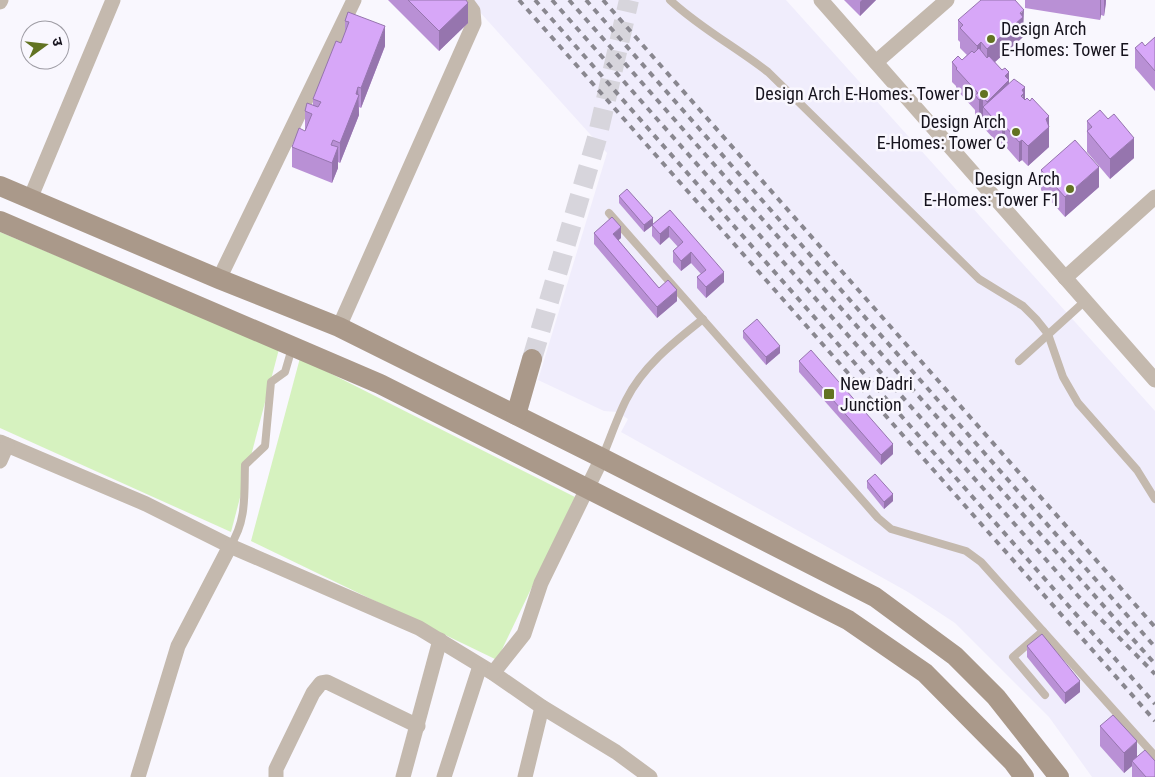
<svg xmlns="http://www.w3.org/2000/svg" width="1155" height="777" font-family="'Roboto Condensed','Noto Sans Devanagari',sans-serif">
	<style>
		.built { fill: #f0edfc }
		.green { fill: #d6f2bf }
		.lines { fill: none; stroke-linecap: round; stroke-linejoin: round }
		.secondary-tunnel { stroke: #d7d5dc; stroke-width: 20; stroke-dasharray: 20 10; stroke-linecap: butt }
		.lane { stroke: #c4b9ae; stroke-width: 8 }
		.street { stroke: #c4b9ae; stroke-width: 15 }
		.secondary { stroke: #aa998a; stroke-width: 20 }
		.rail { stroke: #89878f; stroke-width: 4; stroke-dasharray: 6 6; stroke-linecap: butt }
		.wall { fill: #b990d5 }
		.shaded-wall { fill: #9675ae }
		.building { fill: #d7a7f8; stroke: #9675ae }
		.poi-dot { fill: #627322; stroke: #f9f7fe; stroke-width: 2 }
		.labels { text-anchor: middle; stroke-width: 5; stroke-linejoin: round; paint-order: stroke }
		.poi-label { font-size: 18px; fill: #16131d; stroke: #f9f7fe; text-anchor: end }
	</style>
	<rect width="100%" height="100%" fill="#f9f7fe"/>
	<path class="built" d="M469 0H786L1155 411V777H1092L1049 717 955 623 908 592 621 432 628 419 617 412 604 411 538 380 607 153Z"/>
	<g class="green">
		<path d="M0 232 279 349 231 532 0 428Z"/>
		<path d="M300 358 575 497 497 660 251 541Z"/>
	</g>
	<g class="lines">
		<path class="secondary-tunnel" d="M532 359 597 138 629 0"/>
		<g class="lane">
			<path d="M670 0C700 28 736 47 768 72L979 279 1023 306 1036 319 1048 334 1063 377 1078 403 1137 470 1155 499"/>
			<path d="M609 213 878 518 891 529 966 551 981 562 1155 756"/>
			<path d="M1019 361 1085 301"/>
			<path d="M602 458C610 439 617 418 626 400 643 366 674 342 703 319"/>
			<path d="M230 546C247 521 244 494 245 465L265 446 271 382 285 372 292 348"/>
			<path d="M1043 631 1013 657 1045 695"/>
		</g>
		<g class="street">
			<path d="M821 0 1155 380"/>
			<path d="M0 2 1 0"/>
			<path d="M876 62 947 0"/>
			<path d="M30 199 113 0"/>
			<path d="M1065 278 1155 197"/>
			<path d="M219 279 354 0"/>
			<path d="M339 327 474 23 473 11 465 0"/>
			<path d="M0 442 146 504 230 546 419 628 493 673 542 707 616 752 650 777"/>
			<path d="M0 461 7 445"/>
			<path d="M493 673 524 634 541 583 602 458"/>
			<path d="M138 777 178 646 230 546"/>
			<path d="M276 777V769L313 693 321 683 327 682 418 726"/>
			<path d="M403 777 440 640"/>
			<path d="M444 777 480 666"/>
			<path d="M525 777 542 707"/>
		</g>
		<g class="secondary">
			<path d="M0 186 219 279 339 327 602 458 875 597 955 656 996 697 1059 777"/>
			<path d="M0 221 380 384 848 620 925 673 1013 762 1024 777"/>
			<path d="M516 415 532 359"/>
		</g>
		<g class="rail">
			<path d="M519 0 1155 721"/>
			<path d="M535 0 1155 704"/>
			<path d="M552 0 1079 597 1155 674"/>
			<path d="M569 0 1155 664"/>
			<path d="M586 0 1155 647"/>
			<path d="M603 0 1155 627"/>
		</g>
	</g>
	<g class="wall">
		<path d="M388 0H466L468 23 439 51Z"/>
		<path d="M844 0H876L860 16Z"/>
		<path d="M1024 0H1106V4L1104 16 1101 15 1100 20 1025 8V0Z"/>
		<path d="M348 12 385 46 361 108 359 107V115L340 163 338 162V168L332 183 292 167V147L305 131V111L313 105V99L341 43 345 33V21Z"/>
		<path d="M958 20 1024 30 1023 37 995 62 1009 84 1049 125V147L1028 166 1022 160 1019 162 1005 146 1002 148 983 127V117L979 120 975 115V110L956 89V86L952 82V62L962 60 967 55 960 48V42L958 40Z"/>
		<path d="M1155 37V91L1135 68V48L1145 46Z"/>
		<path d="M1087 121 1134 158 1110 179 1087 152Z"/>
		<path d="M1041 170 1099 187 1065 217 1041 190Z"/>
		<path d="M619 196 653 225 644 232 619 203Z"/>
		<path d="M670 210 724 282 706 298 697 288V277L701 274 691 263 681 271 673 262V251L678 247 669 237 660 245 652 236V225Z"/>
		<path d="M594 233 621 238 618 240 659 288 677 301 657 318 594 244Z"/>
		<path d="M743 331 780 353 766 365 743 338Z"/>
		<path d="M799 361 893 454 881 465 799 372Z"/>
		<path d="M867 481 893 501 884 509 867 488Z"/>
		<path d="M1027 646 1080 692 1065 704 1027 657Z"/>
		<path d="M1100 726 1137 757 1155 777H1132V766L1124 773 1100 746Z"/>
	</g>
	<g class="shaded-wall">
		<path d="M862 0H876L860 16V2Z"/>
		<path d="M1100 0H1101V15L1100 20Z"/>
		<path d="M1104 0H1106L1104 16Z"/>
		<path d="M468 3V23L439 51V31Z"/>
		<path d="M1024 10 1023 37 987 69V49Z"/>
		<path d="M385 26V46L361 108V88Z"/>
		<path d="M981 42V63L977 67V46Z"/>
		<path d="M1009 72V92L987 112V102L1005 76Z"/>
		<path d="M358 87 359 115 340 163V143Z"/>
		<path d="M1025 87V107L1022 95V90Z"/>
		<path d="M983 97V117L979 120V100Z"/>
		<path d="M1049 116V147L1028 166V146L1046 119Z"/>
		<path d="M1005 126V146L1002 148V128Z"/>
		<path d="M1134 138V158L1110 179V159Z"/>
		<path d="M1022 140V160L1019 162V142Z"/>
		<path d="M338 147V168L332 183V163Z"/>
		<path d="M1099 167V187L1065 217V197Z"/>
		<path d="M653 218V225L644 232V225Z"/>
		<path d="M669 226V237L660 245V234Z"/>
		<path d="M621 227V238L613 245V234Z"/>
		<path d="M691 252V263L681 271V261Z"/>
		<path d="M724 272V282L706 298V287Z"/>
		<path d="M677 290V301L657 318V307Z"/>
		<path d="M780 346V353L766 365V357Z"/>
		<path d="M893 444V454L881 465V455Z"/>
		<path d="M893 494V501L884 509V502Z"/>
		<path d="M1080 681V692L1065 704V693Z"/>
		<path d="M1137 741V762L1132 761V766L1124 773V753Z"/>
	</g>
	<g class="building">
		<path d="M408 0H466L468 3 439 31Z"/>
		<path d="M981 0H1015L1024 10 1020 13 1023 17 987 49 981 42 977 46 960 28 963 25 958 20Z"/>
		<path d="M348 12 385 26 361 88 358 87 356 94 359 95 340 143 333 140 331 145 338 147 332 163 292 147 299 128 305 131 312 114 305 111 307 103 318 107 321 102 313 99 336 41 341 43 349 22 345 21Z"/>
		<path d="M1155 37V71L1135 48 1142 42 1145 46Z"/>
		<path d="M979 48 987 58 989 56 1002 70 1005 68 1009 72 1005 76 1009 80 987 102 983 97 979 100 975 95 978 93 956 69 957 68 952 62 958 56 962 60 972 51 974 53Z"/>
		<path d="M1014 79 1025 87 1022 90 1024 93 1021 96 1025 100 1027 98 1030 101 1032 98 1049 116 1046 119 1049 127 1028 146 1022 140 1019 142 1005 126 1002 128 983 107Z"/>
		<path d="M1100 110 1108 119 1114 114 1134 138 1110 159 1087 131 1092 127 1087 121Z"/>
		<path d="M1075 140 1099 167 1065 197 1041 170Z"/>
		<path d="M627 189 653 218 644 225 619 196Z"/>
		<path d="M670 210 724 272 706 287 697 277 706 270 691 252 681 261 673 251 683 242 669 226 660 234 652 225Z"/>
		<path d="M612 217 621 227 613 234 659 288 668 280 677 290 657 307 594 233Z"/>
		<path d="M757 319 780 346 766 357 743 331Z"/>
		<path d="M811 350 893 444 881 455 799 361Z"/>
		<path d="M875 474 893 494 884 502 867 481Z"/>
		<path d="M1042 634 1080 681 1065 693 1027 646Z"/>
		<path d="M1113 715 1137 741 1124 753 1100 726Z"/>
		<path d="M1145 750 1155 761V777H1146L1132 761Z"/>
	</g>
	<g class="poi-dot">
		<circle cx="991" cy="39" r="5"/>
		<circle cx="984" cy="94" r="5"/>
		<circle cx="1016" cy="132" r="5"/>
		<circle cx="1070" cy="189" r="5"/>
		<rect x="823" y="388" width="12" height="12" rx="2.5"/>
	</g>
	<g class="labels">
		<g class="poi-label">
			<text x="1001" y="35" text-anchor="start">Design Arch<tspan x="1001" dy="21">E-Homes: Tower E</tspan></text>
			<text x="974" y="100">Design Arch E-Homes: Tower D</text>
			<text x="1006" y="128">Design Arch<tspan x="1006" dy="21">E-Homes: Tower C</tspan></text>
			<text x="1060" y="185">Design Arch<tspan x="1060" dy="21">E-Homes: Tower F1</tspan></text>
			<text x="840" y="390" text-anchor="start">New Dadri<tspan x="840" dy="21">Junction</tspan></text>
		</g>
	</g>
	<g transform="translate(45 45) rotate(75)"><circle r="24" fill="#f9f7fe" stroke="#9e9ca4"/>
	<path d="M0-4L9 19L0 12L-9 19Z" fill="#627322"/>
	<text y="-8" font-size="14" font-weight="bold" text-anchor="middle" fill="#16131d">उ</text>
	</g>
</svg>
